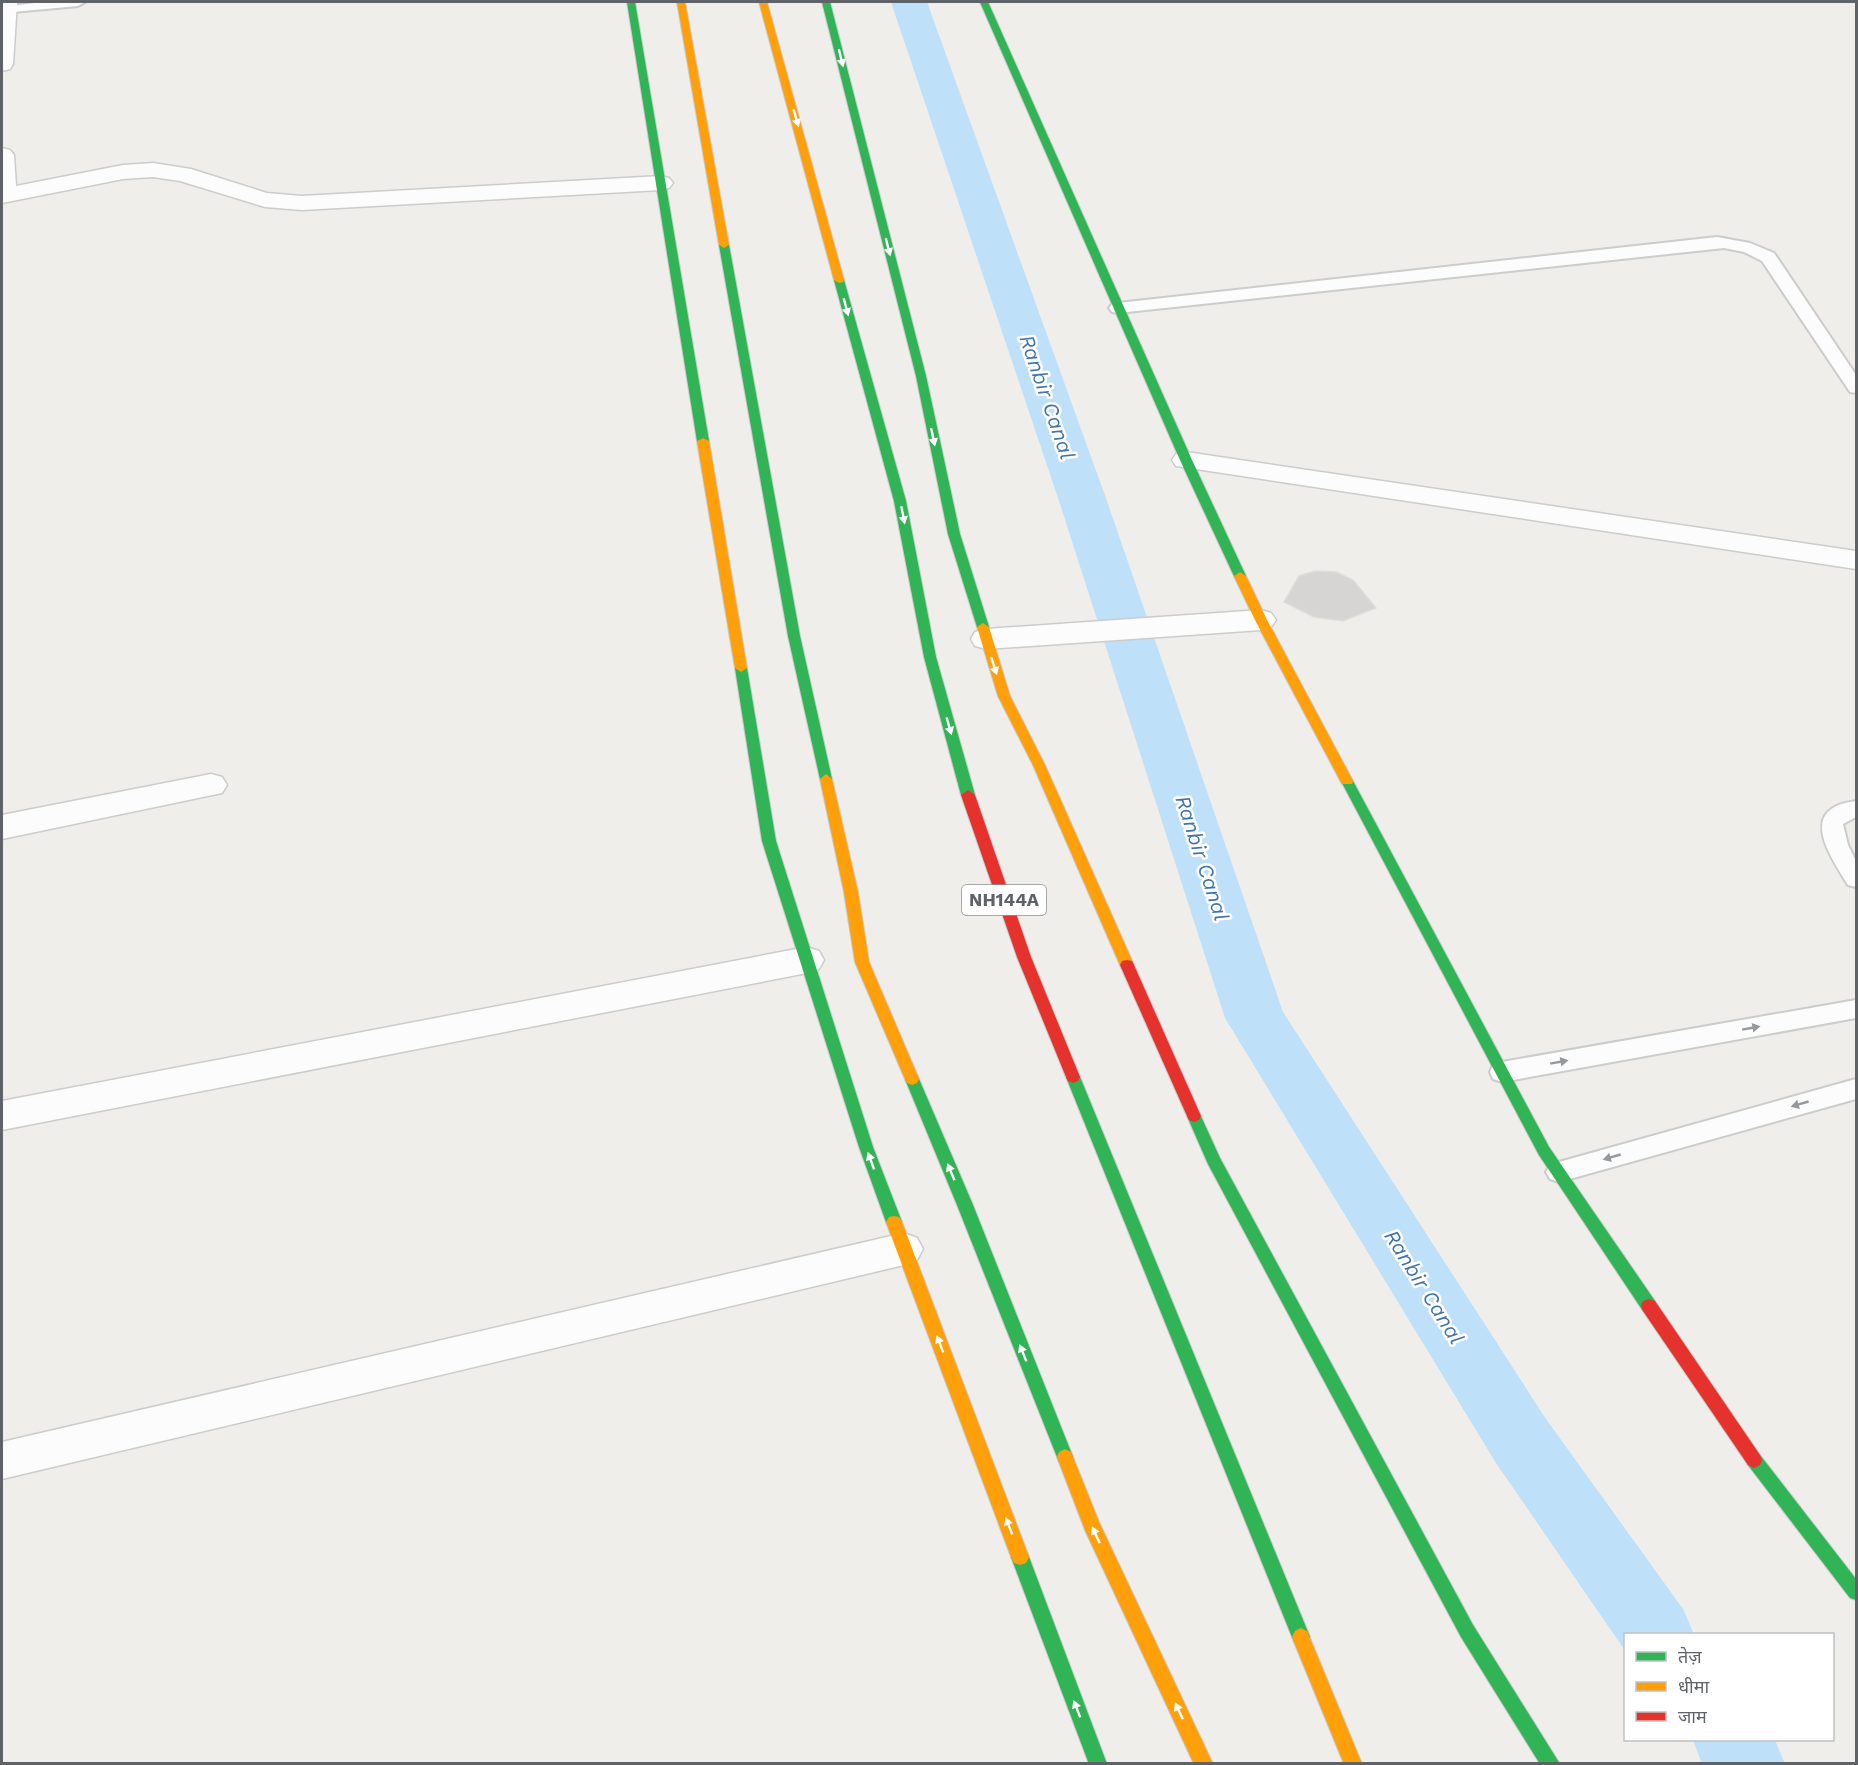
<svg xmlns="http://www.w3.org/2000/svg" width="1858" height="1765" font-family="'Work Sans','Noto Sans Devanagari',sans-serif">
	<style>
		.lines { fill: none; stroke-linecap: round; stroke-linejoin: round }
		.canal { fill: #bfe0f9; fill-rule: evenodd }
		.building { fill: #d6d5d3; stroke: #deddd9; stroke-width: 1.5 }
		.lane-casing { stroke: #cbcccc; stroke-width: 4 }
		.street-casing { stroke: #cbcccc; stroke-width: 3 }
		.fast-casing { stroke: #cacacb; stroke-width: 2 }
		.slow-casing { stroke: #cacacb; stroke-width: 2 }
		.jam-casing { stroke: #cacacb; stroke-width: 2 }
		.lane { fill: #fdfcfc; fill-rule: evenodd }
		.street { fill: #fdfcfc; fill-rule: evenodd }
		.fast { fill: #30b455; fill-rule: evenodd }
		.slow { fill: #ff9f0a; fill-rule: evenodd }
		.jam { fill: #e5322d; fill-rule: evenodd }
		.oneway { fill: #fff }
		.oneway2 { fill: #96999c }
		.labels { text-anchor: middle; stroke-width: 5; stroke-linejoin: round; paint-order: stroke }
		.shield { fill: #fff; stroke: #8f9295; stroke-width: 1.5 }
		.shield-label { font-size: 18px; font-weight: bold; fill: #5f6368 }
		.water-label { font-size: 21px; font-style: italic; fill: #4174aa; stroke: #fff }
	</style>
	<rect width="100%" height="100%" fill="#efeeea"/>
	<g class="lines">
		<g class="canal">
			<path d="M891 2H927L1108 504 1283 1012 1546 1419 1683 1609 1694 1634H1626V1652L1496 1463 1225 1018 1060 504Z"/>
			<path d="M1693 1740H1775L1785 1764H1702Z"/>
		</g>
	</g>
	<path class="building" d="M1315 571 1336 572 1353 580 1376 608 1343 621 1314 617 1284 602 1299 576Z"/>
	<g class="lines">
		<defs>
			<g id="lane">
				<path d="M43 2H85L78 6 2 13V7Z"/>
				<path d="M1717 237 1750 243 1774 253 1856 375V393L1850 392 1762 261 1744 252 1724 248 1118 313 1112 312 1109 308 1112 304 1118 303Z"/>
				<path d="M1856 801V817L1843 824 1848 845 1856 861V887L1848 885C1829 854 1797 808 1856 801Z"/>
				<path d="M1856 1000V1018L1502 1082 1493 1079 1490 1072 1493 1065 1502 1062Z"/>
				<path d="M1856 1079V1099L1559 1182 1550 1179 1546 1172 1550 1165 1559 1162Z"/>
			</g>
			<g id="street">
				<path d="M2 2H17L13 64 10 69 2 71Z"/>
				<path d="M2 148 10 150 14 155 16 186 123 165 153 163 191 169 267 193 302 196 661 176 669 178 673 183 669 188 661 190 302 210 265 207 180 181 153 177 123 179 2 203Z"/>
				<path d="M1186 452 1856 551V569L1176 466 1172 460 1176 454Z"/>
				<path d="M1261 610 1271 613 1276 620 1271 627 1261 630 986 649 975 646 971 639 975 632 986 629Z"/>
				<path d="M211 774 222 777 227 785 222 793 2 839V815Z"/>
				<path d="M807 947 819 951 824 960 819 969 807 973 2 1130V1101Z"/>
				<path d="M904 1233 917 1238 923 1249 917 1260 904 1265 2 1479V1442Z"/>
			</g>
			<g id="fast">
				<path d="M627 2H635L709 441 703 444 697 441Z"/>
				<path d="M822 2H830L926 376 960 534 989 627 983 631 977 627 948 534 916 376Z"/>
				<path d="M980 2H988L1192 460 1246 576 1244 579H1236L1234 576 1180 460Z"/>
				<path d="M724 242 729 245 800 636 832 779 826 784 820 779 788 636 719 245Z"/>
				<path d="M839 277 844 280 906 501 936 657 975 795 968 800 961 795 924 657 894 501 834 280Z"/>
				<path d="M741 664 747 668 776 841 873 1147 902 1222 899 1227 894 1228 889 1227 886 1222 859 1147 762 841 735 668Z"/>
				<path d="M1347 776 1353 781 1549 1147 1655 1301 1657 1306 1655 1311 1649 1313 1643 1311 1539 1155 1341 781Z"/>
				<path d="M1073 1071 1078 1073 1080 1077 1310 1637 1307 1643 1301 1646 1295 1643 1292 1637 1066 1077 1068 1073Z"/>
				<path d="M912 1073 917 1075 919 1079 973 1205 1073 1457 1071 1462 1065 1465 1059 1462 1057 1457 957 1205 905 1079 907 1075Z"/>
				<path d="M1194 1110 1199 1112 1220 1158 1473 1625 1560 1764H1540L1461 1637 1208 1164 1187 1116 1189 1112Z"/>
				<path d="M1754 1452 1760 1455 1856 1579V1600L1850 1598 1748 1465 1746 1460 1748 1455Z"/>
				<path d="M1020 1549 1026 1551 1029 1557 1107 1764H1089L1011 1557 1014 1551Z"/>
			</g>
			<g id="slow">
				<path d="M677 2H685L729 245 724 248 719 245Z"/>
				<path d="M759 2H767L844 280 843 282 839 283 834 280Z"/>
				<path d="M703 438 709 441 747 668 741 672 735 668 697 441Z"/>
				<path d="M1240 572 1246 576 1267 620 1353 781 1352 784H1342L1255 620 1234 576Z"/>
				<path d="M983 623 989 627 1010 696 1045 765 1134 965 1132 969H1122L1120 965 1033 765 998 696 977 627Z"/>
				<path d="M826 774 832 779 858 892 869 962 919 1079 917 1083 912 1085 907 1083 905 1079 855 962 844 892 820 779Z"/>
				<path d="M894 1216 899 1217 902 1222 1029 1557 1026 1563 1020 1565 1014 1563 1011 1557 886 1222 889 1217Z"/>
				<path d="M1065 1449 1071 1452 1099 1522 1213 1764H1194L1085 1530 1057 1457 1059 1452Z"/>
				<path d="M1301 1628 1307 1631 1362 1764H1344L1292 1637 1295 1631Z"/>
			</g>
			<g id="jam">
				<path d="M968 790 975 795 1031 957 1080 1077 1078 1081 1073 1083 1068 1081 1066 1077 1017 957 961 795Z"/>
				<path d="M1127 960 1132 961 1134 965 1201 1116 1199 1120 1194 1122 1189 1120 1187 1116 1120 965 1122 961Z"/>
				<path d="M1649 1299 1655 1301 1760 1455 1762 1460 1760 1465 1754 1468 1748 1465 1643 1311 1641 1306 1643 1301Z"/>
			</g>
		</defs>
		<use href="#lane" class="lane-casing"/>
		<use href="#street" class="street-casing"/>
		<use href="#fast" class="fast-casing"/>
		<use href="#slow" class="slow-casing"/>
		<use href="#jam" class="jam-casing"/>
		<use href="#lane" class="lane"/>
		<use href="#street" class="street"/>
		<use href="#fast" class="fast"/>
		<use href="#slow" class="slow"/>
		<use href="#jam" class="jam"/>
	</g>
	<defs><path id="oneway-solid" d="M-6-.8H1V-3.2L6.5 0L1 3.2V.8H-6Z" transform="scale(1.5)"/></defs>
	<g class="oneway">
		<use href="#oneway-solid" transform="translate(841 58) rotate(76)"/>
		<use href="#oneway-solid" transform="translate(796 118) rotate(74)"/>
		<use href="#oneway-solid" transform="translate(888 247) rotate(76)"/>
		<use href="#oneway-solid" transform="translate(846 307) rotate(75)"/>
		<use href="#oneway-solid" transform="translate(933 437) rotate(78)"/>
		<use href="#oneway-solid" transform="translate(903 515) rotate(79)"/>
		<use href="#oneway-solid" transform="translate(994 666) rotate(72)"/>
		<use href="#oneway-solid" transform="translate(949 726) rotate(74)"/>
		<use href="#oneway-solid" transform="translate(871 1161) rotate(-110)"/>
		<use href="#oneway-solid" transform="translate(951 1172) rotate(-113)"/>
		<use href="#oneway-solid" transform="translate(940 1344) rotate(-111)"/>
		<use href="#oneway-solid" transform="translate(1023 1353) rotate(-112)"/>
		<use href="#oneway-solid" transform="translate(1009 1526) rotate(-111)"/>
		<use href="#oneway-solid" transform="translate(1096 1535) rotate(-115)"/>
		<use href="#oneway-solid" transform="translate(1077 1709) rotate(-111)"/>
		<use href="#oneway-solid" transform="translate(1179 1711) rotate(-115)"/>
	</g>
	<g class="oneway2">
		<use href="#oneway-solid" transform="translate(1751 1028) rotate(-10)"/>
		<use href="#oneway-solid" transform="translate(1559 1062) rotate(-10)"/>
		<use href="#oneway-solid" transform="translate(1800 1104) rotate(164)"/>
		<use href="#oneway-solid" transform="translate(1612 1157) rotate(164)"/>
	</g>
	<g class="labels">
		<rect class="shield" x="962" y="885" width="84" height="30" rx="4.5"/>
		<g class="shield-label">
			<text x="1004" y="906">NH144A</text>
		</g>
		<g class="water-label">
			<text transform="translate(1047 397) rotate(71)" y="7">Ranbir Canal</text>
			<text transform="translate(1202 858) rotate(72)" y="7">Ranbir Canal</text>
			<text transform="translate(1424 1287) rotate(58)" y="7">Ranbir Canal</text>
		</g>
	</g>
	<rect width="1858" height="1765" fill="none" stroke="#5f6368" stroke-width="6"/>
	<rect x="1624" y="1633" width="210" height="108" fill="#ffffff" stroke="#bfc1c3" stroke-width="1.5"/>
	<rect x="1636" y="1652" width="30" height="9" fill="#30b455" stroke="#bfc1c3" stroke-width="1.5"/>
	<text x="1678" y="1663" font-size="18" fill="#5f6368">तेज़</text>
	<rect x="1636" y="1682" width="30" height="9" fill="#ff9f0a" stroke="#bfc1c3" stroke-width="1.5"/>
	<text x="1678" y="1693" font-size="18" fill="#5f6368">धीमा</text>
	<rect x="1636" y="1712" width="30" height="9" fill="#e5322d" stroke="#bfc1c3" stroke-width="1.5"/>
	<text x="1678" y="1723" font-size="18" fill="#5f6368">जाम</text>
</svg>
